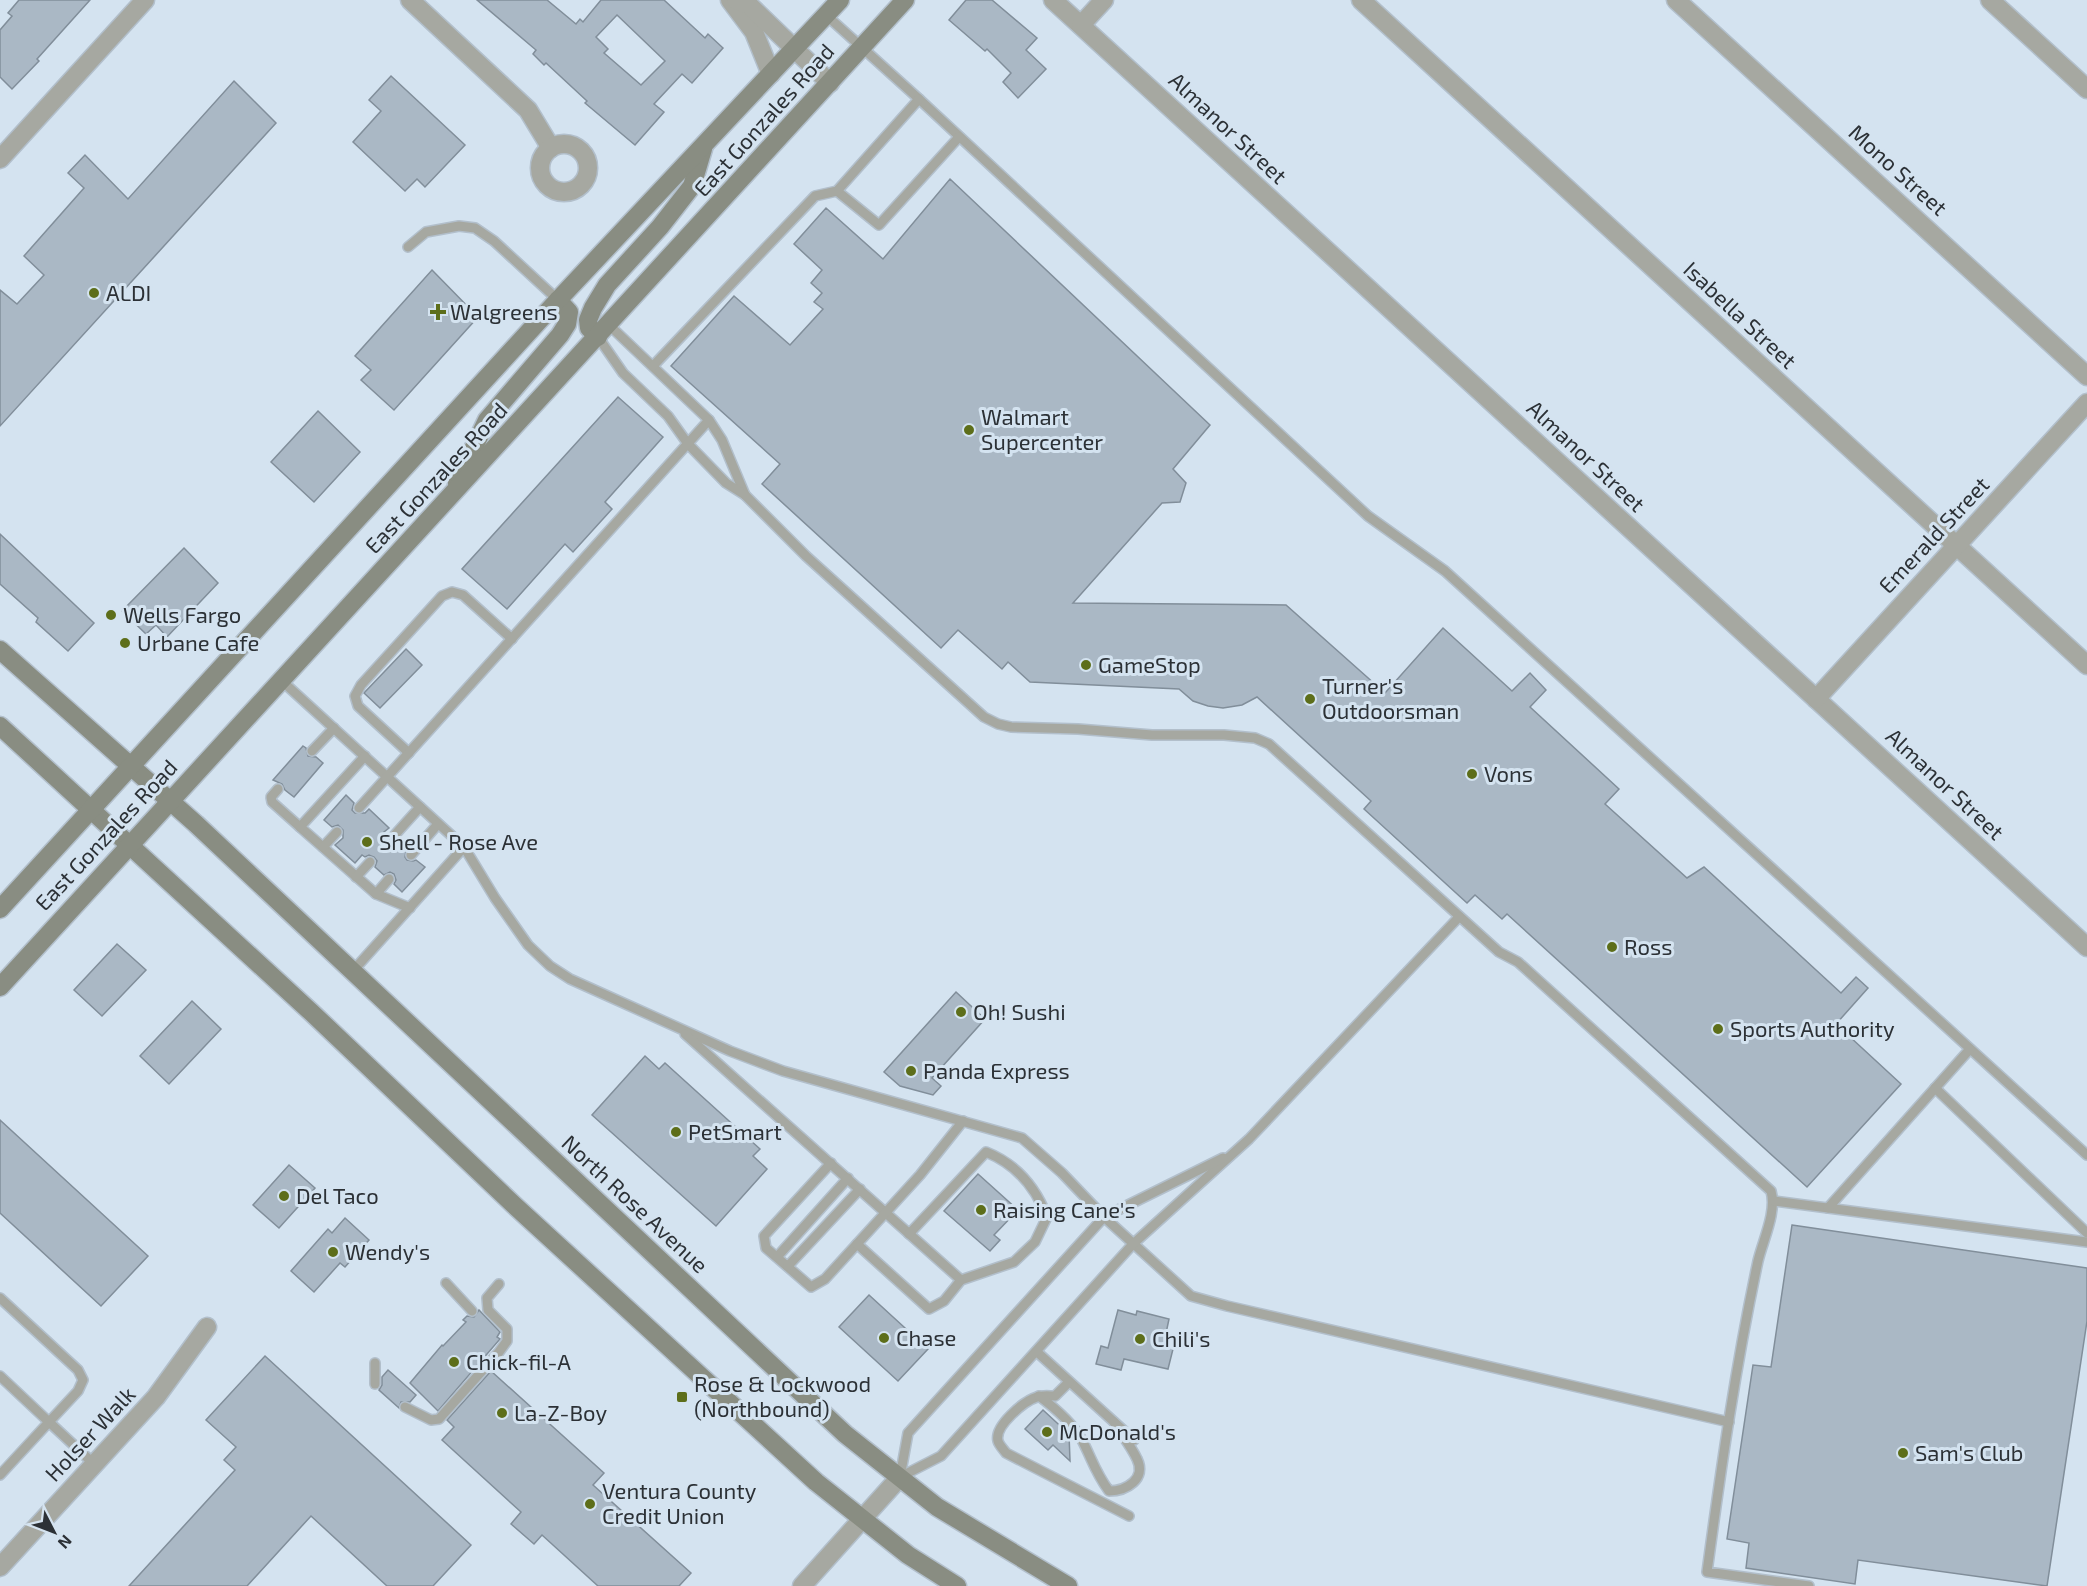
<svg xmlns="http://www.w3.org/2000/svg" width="2087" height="1586" font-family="'Exo 2',sans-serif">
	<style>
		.building { fill: #aab8c5; stroke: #818e9a; stroke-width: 1.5; fill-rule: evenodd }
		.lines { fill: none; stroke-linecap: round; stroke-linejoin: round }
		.service-casing { stroke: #b2bfcb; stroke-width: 12 }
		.minor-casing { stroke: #b2bfcb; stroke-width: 21 }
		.secondary-casing { stroke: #b2bfcb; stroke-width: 21 }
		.service { stroke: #a6a8a1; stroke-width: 9 }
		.minor { stroke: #a6a8a1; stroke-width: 18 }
		.secondary { stroke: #898d82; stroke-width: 18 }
		.poi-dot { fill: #5d6e1a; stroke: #d4e3f0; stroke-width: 2 }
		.labels { text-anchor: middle; stroke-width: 6; stroke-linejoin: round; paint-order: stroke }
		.street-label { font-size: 22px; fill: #2c3136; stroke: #d4e3f0 }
		.poi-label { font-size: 22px; fill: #2c3136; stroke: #d4e3f0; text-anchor: start }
	</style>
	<rect width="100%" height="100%" fill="#d4e3f0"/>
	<g class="building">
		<path d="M19 0H90L37 59 39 61 12 89 0 77V30L12 16 8 13Z"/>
		<path d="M477 0H547L576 24 580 19 583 22 601 0H664L705 38 708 34 723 48 692 83 682 74 654 104 664 112 635 145 585 103 587 101 546 63 544 65 533 54 536 50ZM617 15 665 61 641 85 604 53 608 49 596 37Z"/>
		<path d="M966 0H992L1037 38 1026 50 1046 69 1018 98 1003 82 1011 73 987 49 985 51 949 20Z"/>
		<path d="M391 76 465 145 425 187 417 179 405 191 353 142 381 111 369 100Z"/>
		<path d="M234 81 276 123 0 426V290L17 304 44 275 24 256 84 188 68 173 85 155 128 199Z"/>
		<path d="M950 179 1210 425 1173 469 1186 483 1180 502 1162 503 1073 603 1286 605 1385 693 1443 628 1512 691 1530 673 1546 690 1530 707 1619 789 1605 804 1687 878 1704 867 1841 993 1856 977 1868 988 1836 1024 1901 1084 1807 1187 1507 914 1502 919 1475 895 1467 903 1364 809 1371 801 1257 697 1242 705 1223 708 1208 706 1193 701 1179 689 1030 682 1008 662 1002 669 958 630 941 648 762 484 780 464 671 366 734 296 790 345 823 309 814 302 822 293 811 283 822 270 794 244 826 208 883 259Z"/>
		<path d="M432 270 478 317 394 410 361 380 371 370 355 356Z"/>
		<path d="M618 397 663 437 605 502 612 509 573 552 565 544 507 609 462 569Z"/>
		<path d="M318 411 360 452 314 502 271 462Z"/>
		<path d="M0 534 94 623 68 651 36 622 38 618 0 584Z"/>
		<path d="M184 548 218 583 167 637 156 625 146 634 122 611Z"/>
		<path d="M406 649 422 665 380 708 364 693Z"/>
		<path d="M303 746 306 748 308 756 316 757 323 763 294 797 285 790 282 784 273 780Z"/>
		<path d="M346 795 354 803 352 810 355 813H365L369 809 389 828 384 832 387 834 385 837 387 843 391 845 397 843 406 851 405 857 407 860 413 861 416 860 425 867 402 892 394 884 396 880 394 874 390 872 384 875 375 867 377 861 374 857 369 855 365 857 362 855 355 863 335 845 343 838V830L338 825 332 827 324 820Z"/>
		<path d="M117 944 146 970 102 1016 74 990Z"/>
		<path d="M956 992 985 1019 932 1078 941 1086 933 1095 900 1086 884 1072Z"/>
		<path d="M192 1001 221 1029 169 1084 140 1056Z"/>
		<path d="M645 1056 659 1069 665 1063 760 1149 753 1156 767 1169 716 1226 592 1115Z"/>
		<path d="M0 1120 148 1256 101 1306 0 1213Z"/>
		<path d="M289 1165 315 1188 279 1228 253 1205Z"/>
		<path d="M978 1174 1018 1210 994 1235 1000 1240 990 1251 944 1211Z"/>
		<path d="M345 1218 369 1240 345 1267 340 1263 314 1292 291 1271 328 1229 332 1233Z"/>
		<path d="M1792 1225 2087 1268V1321L2047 1586 1858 1560 1855 1584 1746 1568 1749 1543 1727 1539 1753 1365 1771 1367Z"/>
		<path d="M869 1295 928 1349 898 1381 839 1327Z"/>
		<path d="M479 1310 500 1332 497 1337 500 1339 438 1411 410 1383 442 1345 443 1346 466 1322 463 1320 467 1316 474 1317Z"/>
		<path d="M1118 1310 1136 1315 1137 1311 1169 1319 1165 1338 1175 1341 1168 1369 1124 1359 1121 1370 1096 1364 1101 1346 1108 1348Z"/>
		<path d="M265 1356 471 1545 433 1586H387L311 1516 247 1586H129L235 1470 224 1460 236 1447 206 1420Z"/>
		<path d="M388 1370 416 1395 410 1402H401L399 1408 379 1390 382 1385V1377Z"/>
		<path d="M491 1371 604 1473 593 1485 691 1573 679 1586H598L542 1535 534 1544 511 1524 521 1512 442 1440 454 1427 447 1420Z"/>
		<path d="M1043 1410 1069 1434 1070 1461 1053 1445 1048 1450 1025 1429Z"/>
	</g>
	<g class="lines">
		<defs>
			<g id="service">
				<path d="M826 15 919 99 1368 516 1445 571 2087 1155"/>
				<path d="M837 191 879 225 959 137"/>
				<path d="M408 247 426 232 459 226 475 228 494 241 558 300"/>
				<path d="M609 325 709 420 722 440 745 495"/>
				<path d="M598 337 623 373 668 416 688 444 726 483 745 495 806 556 984 717 998 724 1011 727 1078 729 1152 735H1224L1255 738 1269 744 1499 952 1518 962 1771 1191C1777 1212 1763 1240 1758 1261 1736 1364 1721 1468 1707 1572L1809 1586"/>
				<path d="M653 366 815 196 837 191 919 99"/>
				<path d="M282 681 464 847 495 898 528 945 550 966 570 979 730 1051 783 1071 1022 1138 1062 1173 1104 1217 1191 1296 1227 1306 1729 1422"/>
				<path d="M312 751 334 728"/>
				<path d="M409 753 358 706 355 696 361 685 442 596 452 592 463 595 512 639"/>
				<path d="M365 756 300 827 376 894 410 908"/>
				<path d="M278 789 271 797 272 802 300 827"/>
				<path d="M359 808 709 420"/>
				<path d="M392 838 420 807"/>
				<path d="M323 847 337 832"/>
				<path d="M411 855 438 824"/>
				<path d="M356 877 370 862"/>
				<path d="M376 894 389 879"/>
				<path d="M352 972 464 847"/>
				<path d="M685 1034 961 1280"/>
				<path d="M1935 1088 2087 1233"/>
				<path d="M831 1163 764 1236 766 1248 811 1287 825 1279 920 1175 963 1121"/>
				<path d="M1774 1201 2087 1242"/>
				<path d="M1828 1208 1970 1049"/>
				<path d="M857 1244 929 1309 944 1301 961 1280 1014 1262 1035 1242 1047 1217C1036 1188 1016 1164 986 1152L909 1234"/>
				<path d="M777 1257 848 1178"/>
				<path d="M788 1266 860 1189"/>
				<path d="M446 1283 472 1311"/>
				<path d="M0 1298 78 1370 83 1380 78 1391 49 1422 94 1464"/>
				<path d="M1037 1352 1134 1440"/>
				<path d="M375 1363V1384"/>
				<path d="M0 1376 49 1422 0 1475"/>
				<path d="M1069 1382 1055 1396C1049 1396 1042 1395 1037 1397 1024 1401 994 1426 998 1441 999 1445 1004 1450 1006 1453L1129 1516"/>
				<path d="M1039 1396C1055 1408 1072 1422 1082 1440 1092 1459 1095 1472 1109 1491 1126 1491 1147 1479 1137 1459 1131 1446 1121 1434 1114 1422"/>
				<path d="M405 1407 431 1420 439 1419 499 1352 507 1341V1329L488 1310 487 1298 499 1284"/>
				<path d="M900 1477 941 1456 1133 1244 1249 1139 1459 917"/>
				<path d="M900 1477 908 1433 1104 1217 1223 1158"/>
			</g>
			<g id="minor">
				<path d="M410 0 528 110 551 148"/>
				<path d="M730 0 754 32 771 74"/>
				<path d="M736 0 749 5 830 83"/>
				<path d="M1053 0 2087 947"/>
				<path d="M1361 0 2087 665"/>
				<path d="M1676 0 2087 376"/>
				<path d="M1990 0 2087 89"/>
				<path d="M1081 25 1104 0"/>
				<circle cx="564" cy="168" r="24"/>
				<path d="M0 159 145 0"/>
				<path d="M1816 699 2087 403"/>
				<path d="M0 1567 156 1397 207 1327"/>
				<path d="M802 1586 900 1477"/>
			</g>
			<g id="secondary">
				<path d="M598 337 589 328 588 320 593 308 607 285 660 227 692 186 703 149"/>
				<path d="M457 483 487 420 560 335 567 324 569 312 558 300"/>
				<path d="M0 650 196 824 845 1434 937 1507 1068 1586"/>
				<path d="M0 726 311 1012 514 1205 816 1482 908 1555 957 1586"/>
				<path d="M0 909 558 300 840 0"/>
				<path d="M0 987 905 0"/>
			</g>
		</defs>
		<use href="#service" class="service-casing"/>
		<use href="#minor" class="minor-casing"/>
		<use href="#secondary" class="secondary-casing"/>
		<use href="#service" class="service"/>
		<use href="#minor" class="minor"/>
		<use href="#secondary" class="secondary"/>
	</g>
	<g class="poi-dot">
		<circle cx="94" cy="293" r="6"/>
		<path d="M435 303h6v6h6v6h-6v6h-6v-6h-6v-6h6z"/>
		<circle cx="969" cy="430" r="6"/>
		<circle cx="111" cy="615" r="6"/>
		<circle cx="125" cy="643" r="6"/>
		<circle cx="1086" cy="665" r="6"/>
		<circle cx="1310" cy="699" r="6"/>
		<circle cx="1472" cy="774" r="6"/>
		<circle cx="367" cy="842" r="6"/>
		<circle cx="1612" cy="947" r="6"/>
		<circle cx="961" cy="1012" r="6"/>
		<circle cx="1718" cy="1029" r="6"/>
		<circle cx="911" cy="1071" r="6"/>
		<circle cx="676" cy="1132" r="6"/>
		<circle cx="284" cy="1196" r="6"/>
		<circle cx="981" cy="1210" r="6"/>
		<circle cx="333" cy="1252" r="6"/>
		<circle cx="884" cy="1338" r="6"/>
		<circle cx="1140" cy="1339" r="6"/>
		<circle cx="454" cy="1362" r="6"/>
		<rect x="676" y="1391" width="12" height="12" rx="3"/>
		<circle cx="502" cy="1413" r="6"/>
		<circle cx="1047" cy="1432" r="6"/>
		<circle cx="1903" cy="1453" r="6"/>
		<circle cx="590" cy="1504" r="6"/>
	</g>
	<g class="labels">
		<g class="street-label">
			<text transform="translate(764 120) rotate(-48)" y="8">East Gonzales Road</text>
			<text transform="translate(1228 128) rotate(43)" y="8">Almanor Street</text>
			<text transform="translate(1898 170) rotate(42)" y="8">Mono Street</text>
			<text transform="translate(1740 315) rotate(43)" y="8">Isabella Street</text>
			<text transform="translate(1586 456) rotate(43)" y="8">Almanor Street</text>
			<text transform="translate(436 478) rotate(-47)" y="8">East Gonzales Road</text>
			<text transform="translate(1934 535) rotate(-47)" y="8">Emerald Street</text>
			<text transform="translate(1945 784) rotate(43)" y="8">Almanor Street</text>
			<text transform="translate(106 835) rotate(-47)" y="8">East Gonzales Road</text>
			<text transform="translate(635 1204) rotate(43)" y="8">North Rose Avenue</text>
			<text transform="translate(90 1434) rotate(-47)" y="8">Holser Walk</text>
		</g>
		<g class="poi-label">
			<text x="106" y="301">ALDI</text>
			<text x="450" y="320">Walgreens</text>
			<text x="981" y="425">Walmart<tspan x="981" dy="25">Supercenter</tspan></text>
			<text x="123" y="623">Wells Fargo</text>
			<text x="137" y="651">Urbane Cafe</text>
			<text x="1098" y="673">GameStop</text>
			<text x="1322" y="694">Turner's<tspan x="1322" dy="25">Outdoorsman</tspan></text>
			<text x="1484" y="782">Vons</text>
			<text x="379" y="850">Shell - Rose Ave</text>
			<text x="1624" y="955">Ross</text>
			<text x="973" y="1020">Oh! Sushi</text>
			<text x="1730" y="1037">Sports Authority</text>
			<text x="923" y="1079">Panda Express</text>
			<text x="688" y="1140">PetSmart</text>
			<text x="296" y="1204">Del Taco</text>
			<text x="993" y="1218">Raising Cane's</text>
			<text x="345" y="1260">Wendy's</text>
			<text x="896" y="1346">Chase</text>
			<text x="1152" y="1347">Chili's</text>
			<text x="466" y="1370">Chick-fil-A</text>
			<text x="694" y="1392">Rose &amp; Lockwood<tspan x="694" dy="25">(Northbound)</tspan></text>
			<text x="514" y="1421">La-Z-Boy</text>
			<text x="1059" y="1440">McDonald's</text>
			<text x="1915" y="1461">Sam's Club</text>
			<text x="602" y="1499">Ventura County<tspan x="602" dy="25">Credit Union</tspan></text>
		</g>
	</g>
	<g transform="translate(54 1532) rotate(132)" stroke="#d4e3f0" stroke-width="4.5" paint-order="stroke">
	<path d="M0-4.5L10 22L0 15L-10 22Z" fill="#2c3136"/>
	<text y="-9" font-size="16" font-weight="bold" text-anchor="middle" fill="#2c3136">N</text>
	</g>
</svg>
